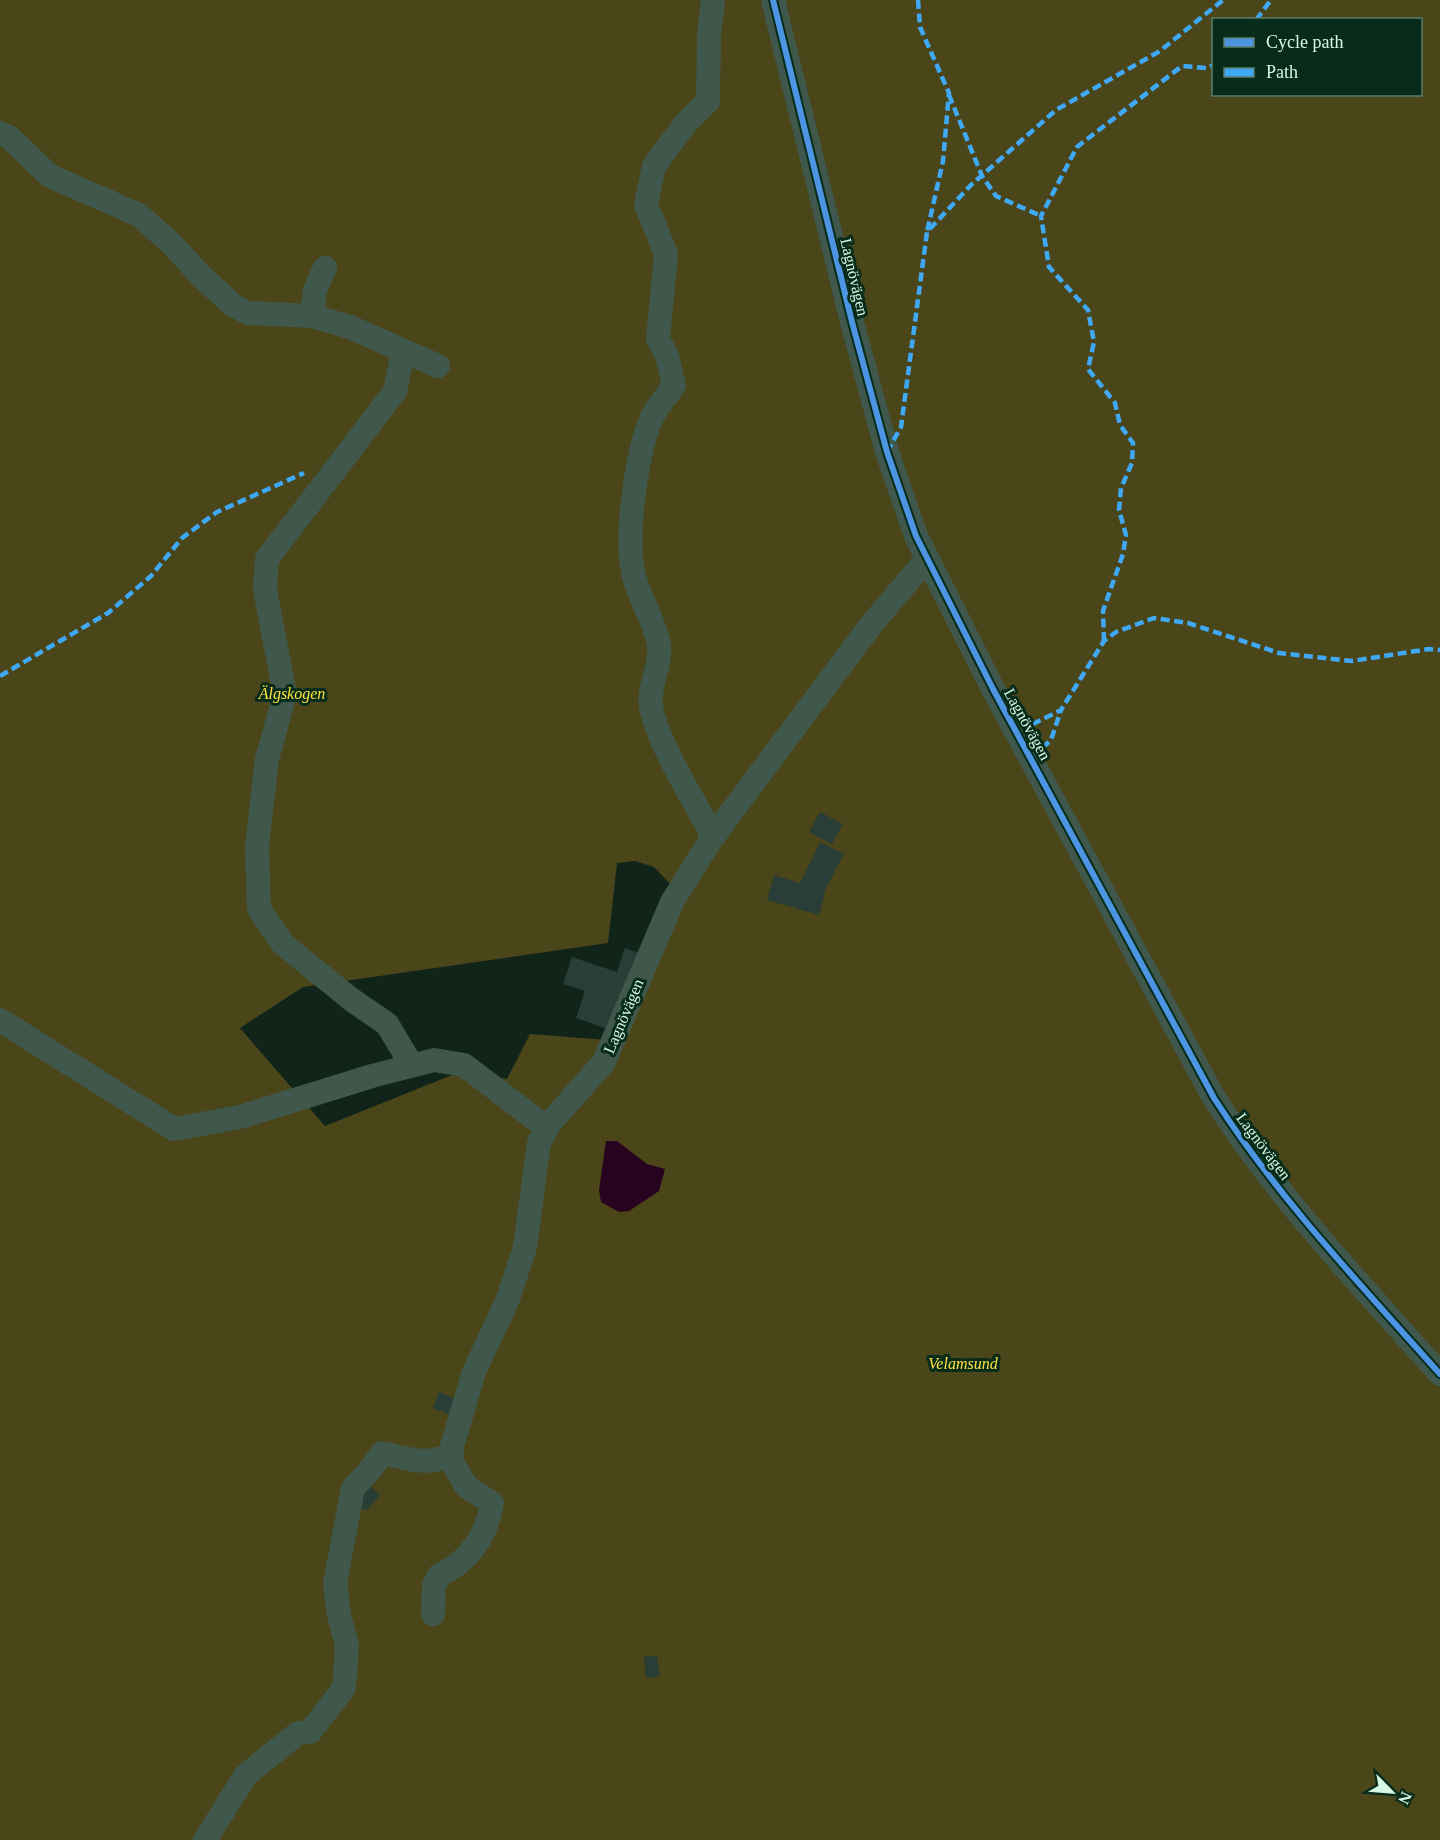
<svg xmlns="http://www.w3.org/2000/svg" width="1440" height="1840" font-family="Georgia,serif">
	<style>
		.green { fill: #4b451a; fill-rule: evenodd }
		.water { fill: #27031f }
		.building { fill: #293e36 }
		.lines { fill: none; stroke-linecap: round; stroke-linejoin: round }
		.minor { stroke: #40584b; stroke-width: 24 }
		.quiet { stroke: #3fa9f5; stroke-width: 4.5; stroke-dasharray: 9 4.5; stroke-linecap: butt }
		.cycleway-casing { stroke: #082c1a; stroke-width: 10 }
		.cycleway { stroke: #4d94e3; stroke-width: 6 }
		.labels { text-anchor: middle; stroke-width: 6; stroke-linejoin: round; paint-order: stroke }
		.street-label { font-size: 16px; fill: #d6f7e3; stroke: #082c1a }
		.park-label { font-size: 16px; font-style: italic; fill: #ffe13f; stroke: #082c1a }
	</style>
	<rect width="100%" height="100%" fill="#10241a"/>
	<path class="green" d="M0 0H1440V1840H0ZM1214 20H1420V94H1214ZM635 861 654 867 673 887 607 1040 530 1034 507 1079 462 1071 325 1126 240 1028 303 987 608 943 617 863Z"/>
	<path class="water" d="M606 1141H617L647 1164 665 1169 659 1191 629 1211 619 1212 601 1202 599 1190Z"/>
	<g class="building">
		<path d="M820 812 843 824 832 844 809 832Z"/>
		<path d="M820 842 844 854 826 888 819 915 767 900 774 875 800 883Z"/>
		<path d="M625 948 642 954 610 1030 576 1018 585 991 563 984 572 957 617 972Z"/>
		<path d="M439 1392 458 1400 451 1415 433 1408Z"/>
		<path d="M370 1486 380 1495 366 1511 356 1503Z"/>
		<path d="M657 1656 660 1676 646 1678 644 1657Z"/>
	</g>
	<g class="lines">
		<g class="minor">
			<path d="M773 0 852 322 887 452 916 536 993 689 1214 1098C1278 1198 1361 1285 1440 1374"/>
			<path d="M0 133 9 137 50 176 139 215 173 245 201 276 233 305 248 313 312 316 350 327 438 366"/>
			<path d="M312 316 315 290 325 268"/>
			<path d="M403 353 395 391 267 559 265 590 285 694 267 759 257 845 259 909 283 944 352 1000 387 1024 411 1064"/>
			<path d="M710 841V830C693 800 656 739 651 706 648 683 664 663 658 640 652 616 638 596 633 572 625 536 637 448 653 415 658 405 668 395 674 385L667 356 658 339 666 254 646 204 654 166 686 123 708 101 709 34 713 0"/>
			<path d="M0 1020 174 1129 240 1117 372 1076 434 1060 464 1065 547 1128"/>
			<path d="M433 1614 434 1586 439 1575C469 1562 487 1535 492 1503L466 1486 452 1462V1446L474 1372 508 1299 525 1247 539 1143 550 1123 604 1062 672 902 710 841 870 626 927 559"/>
			<path d="M205 1840 246 1775 298 1733 310 1732 343 1689 345 1679 347 1645 339 1615 335 1583 353 1488 371 1469 382 1453C411 1459 423 1466 452 1455"/>
		</g>
		<g class="quiet">
			<path d="M918 0 920 27 949 93 943 161 927 232"/>
			<path d="M1256 20 1271 0"/>
			<path d="M949 95 982 176 996 196 1041 216"/>
			<path d="M887 452 901 427 927 232 971 185 1056 110 1160 51 1223 0"/>
			<path d="M1104 641 1103 611 1123 554 1126 535 1119 510 1121 488 1132 463 1133 443 1120 425 1115 403 1088 369 1094 342 1088 310 1049 267 1041 216 1077 147 1182 66 1207 68 1214 65"/>
			<path d="M0 676 108 613 151 576 182 538 217 512 304 473"/>
			<path d="M1003 698 1031 725 1061 710 1104 641 1116 632 1154 618 1188 623 1279 653 1352 661 1429 649 1440 650"/>
			<path d="M1032 757 1051 740 1061 710"/>
		</g>
		<defs>
			<path id="cycleway" d="M773 0 852 322 887 452 916 536 993 689 1214 1098C1278 1198 1361 1285 1440 1374"/>
		</defs>
		<use href="#cycleway" class="cycleway-casing"/>
		<use href="#cycleway" class="cycleway"/>
	</g>
	<g class="labels">
		<g class="street-label">
			<text transform="translate(855 277) rotate(77)" y="6">Lagnövägen</text>
			<text transform="translate(1028 724) rotate(61)" y="6">Lagnövägen</text>
			<text transform="translate(623 1016) rotate(-67)" y="6">Lagnövägen</text>
			<text transform="translate(1264 1146) rotate(53)" y="6">Lagnövägen</text>
		</g>
		<g class="park-label">
			<text x="292" y="699">Älgskogen</text>
			<text x="963" y="1369">Velamsund</text>
		</g>
	</g>
	<rect x="1212" y="18" width="210" height="78" fill="#082c1a" stroke="#5a7d6a" stroke-width="1.5"/>
	<rect x="1224" y="38" width="30" height="9" fill="#4d94e3" stroke="#5a7d6a" stroke-width="1.5"/>
	<text x="1266" y="48" font-size="18" fill="#d6f7e3">Cycle path</text>
	<rect x="1224" y="68" width="30" height="9" fill="#3fa9f5" stroke="#5a7d6a" stroke-width="1.5"/>
	<text x="1266" y="78" font-size="18" fill="#d6f7e3">Path</text>
	<g transform="translate(1392 1792) rotate(115)" stroke="#082c1a" stroke-width="4.5" paint-order="stroke">
	<path d="M0-4.5L10 22L0 15L-10 22Z" fill="#d6f7e3"/>
	<text y="-9" font-size="16" font-weight="bold" text-anchor="middle" fill="#d6f7e3">N</text>
	</g>
</svg>
